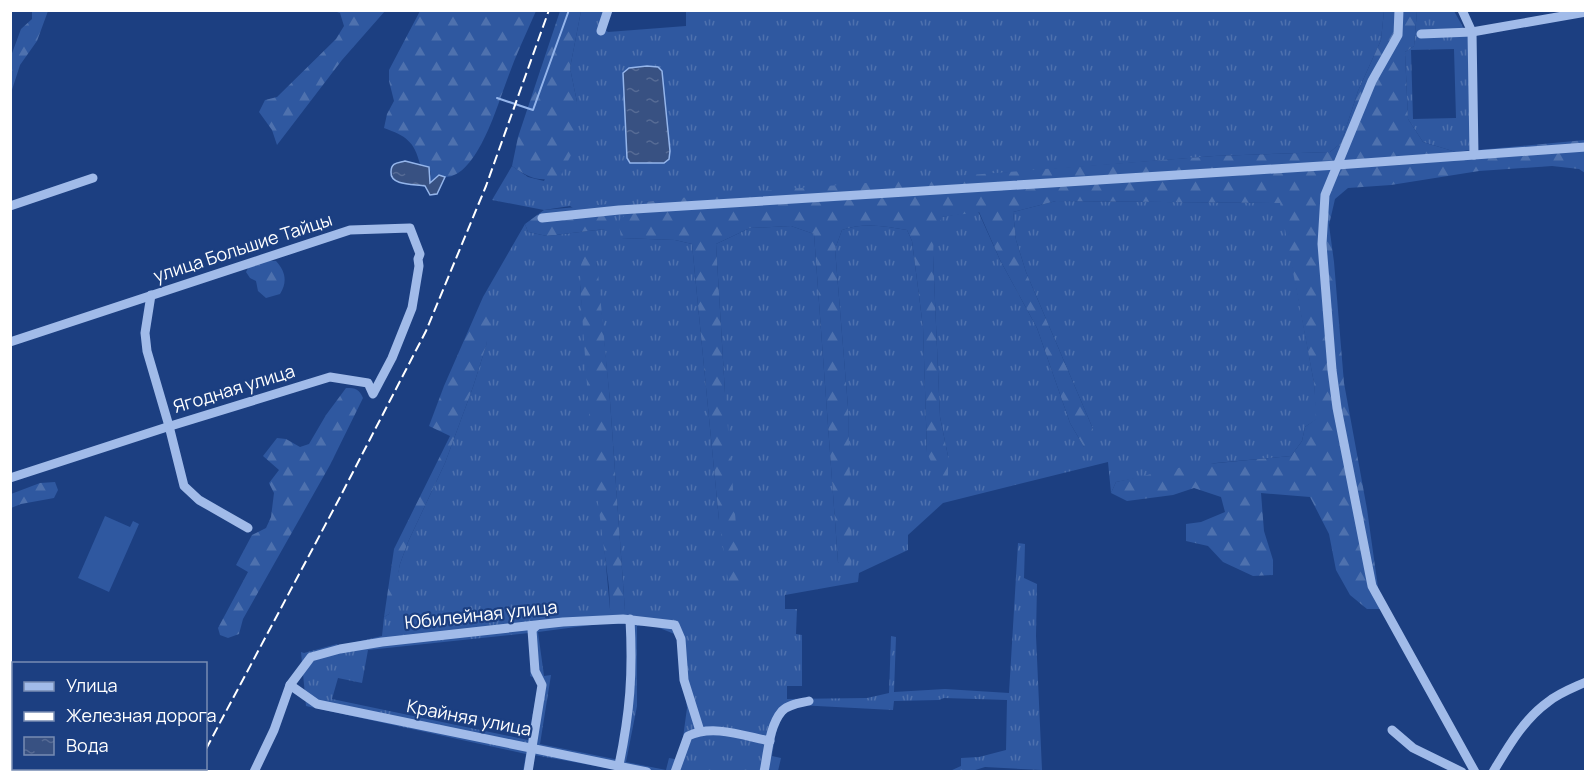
<svg xmlns="http://www.w3.org/2000/svg" width="1596" height="782" font-family="Manrope,sans-serif">
	<style>
		.grass { fill: url(#grass-tufts); fill-rule: evenodd }
		.forest { fill: url(#forest-firs) }
		.green { fill: #2f58a0 }
		.water { fill: url(#water-ripples); stroke: #94b5eb; stroke-width: 1.5 }
		.lines { fill: none; stroke-linecap: round; stroke-linejoin: round }
		.stream { stroke: #94b5eb; stroke-width: 2 }
		.minor { stroke: #a1bbe9; stroke-width: 9 }
		.rail { stroke: #fff; stroke-width: 2; stroke-dasharray: 10 4.5; stroke-linecap: butt }
		.labels { text-anchor: middle; stroke-width: 4.5; stroke-linejoin: round; paint-order: stroke }
		.street-label { font-size: 18px; fill: #fff; stroke: #1c3f81 }
	</style>
	<defs>
		<pattern id="grass-tufts" width="24" height="20" patternUnits="userSpaceOnUse" patternTransform="scale(1.5)"><rect width="24" height="20" fill="#2f58a0"/><path d="M3 7l-1-3M5 7V3M7 7l1-3M15 17l-1-3M17 17v-4M19 17l1-3" fill="none" stroke="#4e71ae"/></pattern>
		<pattern id="forest-firs" width="22" height="20" patternUnits="userSpaceOnUse" patternTransform="scale(1.5)"><rect width="22" height="20" fill="#2f58a0"/><path d="M5 1l3.5 6h-7zM16 11l3.5 6h-7z" fill="#4e71ae"/></pattern>
		<pattern id="water-ripples" width="26" height="14" patternUnits="userSpaceOnUse" patternTransform="scale(1.5)"><rect width="26" height="14" fill="#385182"/><path d="M2 4q2-2 4 0t4 0M15 11q2-2 4 0t4 0" fill="none" stroke="#566b95"/></pattern>
	</defs>
	<rect width="100%" height="100%" fill="#1c3f81"/>
	<g class="grass">
		<path d="M686 10 1384 11 1381 40 1358 91 1341 143 1330 152 1214 156 644 202 621 238 675 240 692 244 719 520 725 393 716 244 750 228 791 226 814 234 838 562 851 567 848 407 835 249 842 230C863 222 886 226 907 230L912 241 923 327 927 453 948 456 940 417 933 255V235L941 217 978 211 1000 260 1037 328 1070 423 1084 447 1093 429 1026 272 1016 240 1013 212 1056 201 1281 203 1314 383 1317 419 1305 427 1302 441 1291 456 1216 463 1116 482 1111 493 1108 462 943 503 908 535V550L859 573 858 582 785 595V609H797L796 634 802 635V686H787V699L867 698 889 693 891 636 896 637 894 692 945 689 1009 693 1018 543 1025 544 1024 578 1037 584 1036 636 1042 770 985 767 972 771H950L961 766V758L979 757 1006 750 1007 700 944 698 939 700 894 701 893 710 798 705C774 717 777 732 772 756L781 758 778 771H624L534 755 531 771H523L526 754 306 706 301 652 304 653 337 644 339 646 382 636 384 617 389 614 400 564 408 542 445 463 473 387 486 346 491 297H483L525 224 528 232 547 236 605 229 570 206 544 210 492 200 512 166 528 177 544 181 577 102 570 68 581 11H604L600 25 608 32 686 26ZM596 261 610 401 625 611 610 609 580 285ZM599 624H629L630 706 619 760 540 744 551 675 544 676 538 632ZM652 625 677 635 687 708 680 760 669 758 666 770 626 762 637 706V626ZM529 633 532 660 530 676 539 680 528 740 332 699 338 678 362 683 368 650Z"/>
		<path d="M1417 11H1454L1468 36 1471 150 1456 152 1423 142 1408 119 1405 52 1414 46ZM1454 49 1456 118 1413 119 1411 50Z"/>
	</g>
	<g class="forest">
		<path d="M32 11H48L37 41 20 65 11 93V56L21 29 32 19Z"/>
		<path d="M334 11H385L342 60 277 145 272 130 259 112 265 100 277 97 336 39 344 26 340 13Z"/>
		<path d="M420 11H536C526 34 515 57 507 80 498 103 475 187 439 176L430 183 429 181 431 174 429 167 420 164C414 141 406 136 384 128L387 114 394 101 389 81V70Z"/>
		<path d="M560 11H581L570 68 577 102 575 147 560 177C538 182 531 179 512 166L518 137Z"/>
		<path d="M1384 11H1417L1414 46 1405 52 1408 119 1423 142 1456 152 1585 140V173L1579 169 1552 166 1479 171 1391 185 1348 188 1335 199 1329 225 1334 262 1344 383 1367 509 1381 609H1367L1350 595 1336 570 1329 534 1310 497 1261 493 1264 531 1273 560V575L1253 576 1223 562 1208 546 1186 541V524L1201 522 1225 512 1221 497 1194 488 1173 495 1127 501 1111 493 1116 482 1187 466 1291 456 1302 441 1305 427 1316 419 1314 383 1280 203 1056 201 1013 212 1016 240 1026 272 1093 429 1092 445 1084 447 1070 423 1037 328 1000 260 979 212 942 217 934 235 933 255 940 417 948 456V475L946 480 941 482 927 453 923 327 912 241 907 230C886 226 863 222 842 230L835 249 848 407 852 553 851 568 846 570 838 562 814 234 791 226 750 228 716 244 725 393 741 585V590L735 594 730 593 719 520 692 244 675 240 621 238 619 224 620 219 644 202 698 196 1214 156 1330 152 1341 143 1358 91 1381 40Z"/>
		<path d="M609 204C616 213 610 221 605 229L547 236 528 232 525 224 544 210Z"/>
		<path d="M585 255 591 256 596 261 598 273 610 401 625 611 617 614 610 609 609 587 592 457 580 284 581 265Z"/>
		<path d="M266 261H276C285 271 288 281 280 294L266 298 258 291 256 281 250 278 246 272 248 268Z"/>
		<path d="M483 297H491L492 316 486 346 473 387 445 463 408 542 400 564 392 607 389 614 384 617 394 549 450 436 429 426 444 386Z"/>
		<path d="M346 388C356 388 359 389 363 398L330 465 243 619 239 634 228 638 220 635 218 628 248 572 236 565 252 535 266 528 271 517 274 493 269 483 279 470 263 456 277 438 286 439 300 447 309 444 326 415Z"/>
		<path d="M55 482 58 490 54 498 21 504 11 508V494L40 483Z"/>
	</g>
	<path class="green" d="M105 516 130 527 133 521 139 524 109 592 78 578Z"/>
	<g class="water">
		<path d="M647 66 658 67 662 71 670 151 669 159 664 163H630L627 158 623 73 629 68Z"/>
		<path d="M405 161 429 167 430 183 439 175 445 177 437 194 430 195 425 186C415 184 390 186 391 172 391 162 398 163 405 161Z"/>
	</g>
	<g class="lines">
		<path class="stream" d="M497 98 533 110 569 10"/>
		<g class="minor">
			<path d="M1399 10 1398 35 1372 81 1325 195 1322 244 1332 370 1337 408 1372 586 1475 772"/>
			<path d="M1462 10 1472 32 1474 155"/>
			<path d="M601 31 608 10"/>
			<path d="M1421 34 1472 32 1586 12"/>
			<path d="M10 206 93 178"/>
			<path d="M542 218 619 210 1337 165 1586 147"/>
			<path d="M151 295 145 333 147 351 169 426 184 486 199 500 248 528"/>
			<path d="M10 342 350 230 410 228 420 254 418 259 419 266 412 308 392 358 373 394 368 383 330 377 164 428 10 478"/>
			<path d="M290 685 317 704 647 772"/>
			<path d="M1392 730 1413 748 1462 772"/>
			<path d="M10 741 14 746"/>
			<path d="M619 765C630 712 633 674 630 619"/>
			<path d="M26 768 28 772"/>
			<path d="M254 772 274 730 290 685 311 657 340 649 382 642 563 622 623 619 675 625 681 639 684 680 700 731"/>
			<path d="M528 772 542 685 535 671 532 630 536 626"/>
			<path d="M675 772 688 736C713 724 744 736 770 741"/>
			<path d="M764 772C768 753 769 726 782 711 789 704 801 703 809 701"/>
			<path d="M1493 772C1508 747 1524 719 1548 702 1559 693 1573 688 1586 682"/>
		</g>
		<g class="rail">
			<path d="M206 749 338 501 426 331 486 186 549 10"/>
			<path d="M194 772 195 768"/>
		</g>
	</g>
	<g class="labels">
		<g class="street-label">
			<text transform="translate(243 248) rotate(-18)" y="6">улица Большие Тайцы</text>
			<text transform="translate(234 389) rotate(-17)" y="6">Ягодная улица</text>
			<text transform="translate(481 615) rotate(-6)" y="6">Юбилейная улица</text>
			<text transform="translate(469 718) rotate(11)" y="6">Крайняя улица</text>
		</g>
	</g>
	<rect width="1596" height="782" fill="none" stroke="#ffffff" stroke-width="24"/>
	<rect x="12" y="662" width="195" height="108" fill="#1c3f81" stroke="#778cb3" stroke-width="1.5"/>
	<rect x="24" y="682" width="30" height="9" fill="#a1bbe9" stroke="#778cb3" stroke-width="1.5"/>
	<text x="66" y="692" font-size="18" fill="#ffffff">Улица</text>
	<rect x="24" y="712" width="30" height="9" fill="#ffffff" stroke="#778cb3" stroke-width="1.5"/>
	<text x="66" y="722" font-size="18" fill="#ffffff">Железная дорога</text>
	<rect x="24" y="737" width="30" height="18" fill="url(#water-ripples)" stroke="#778cb3" stroke-width="1.5"/>
	<text x="66" y="752" font-size="18" fill="#ffffff">Вода</text>
</svg>
